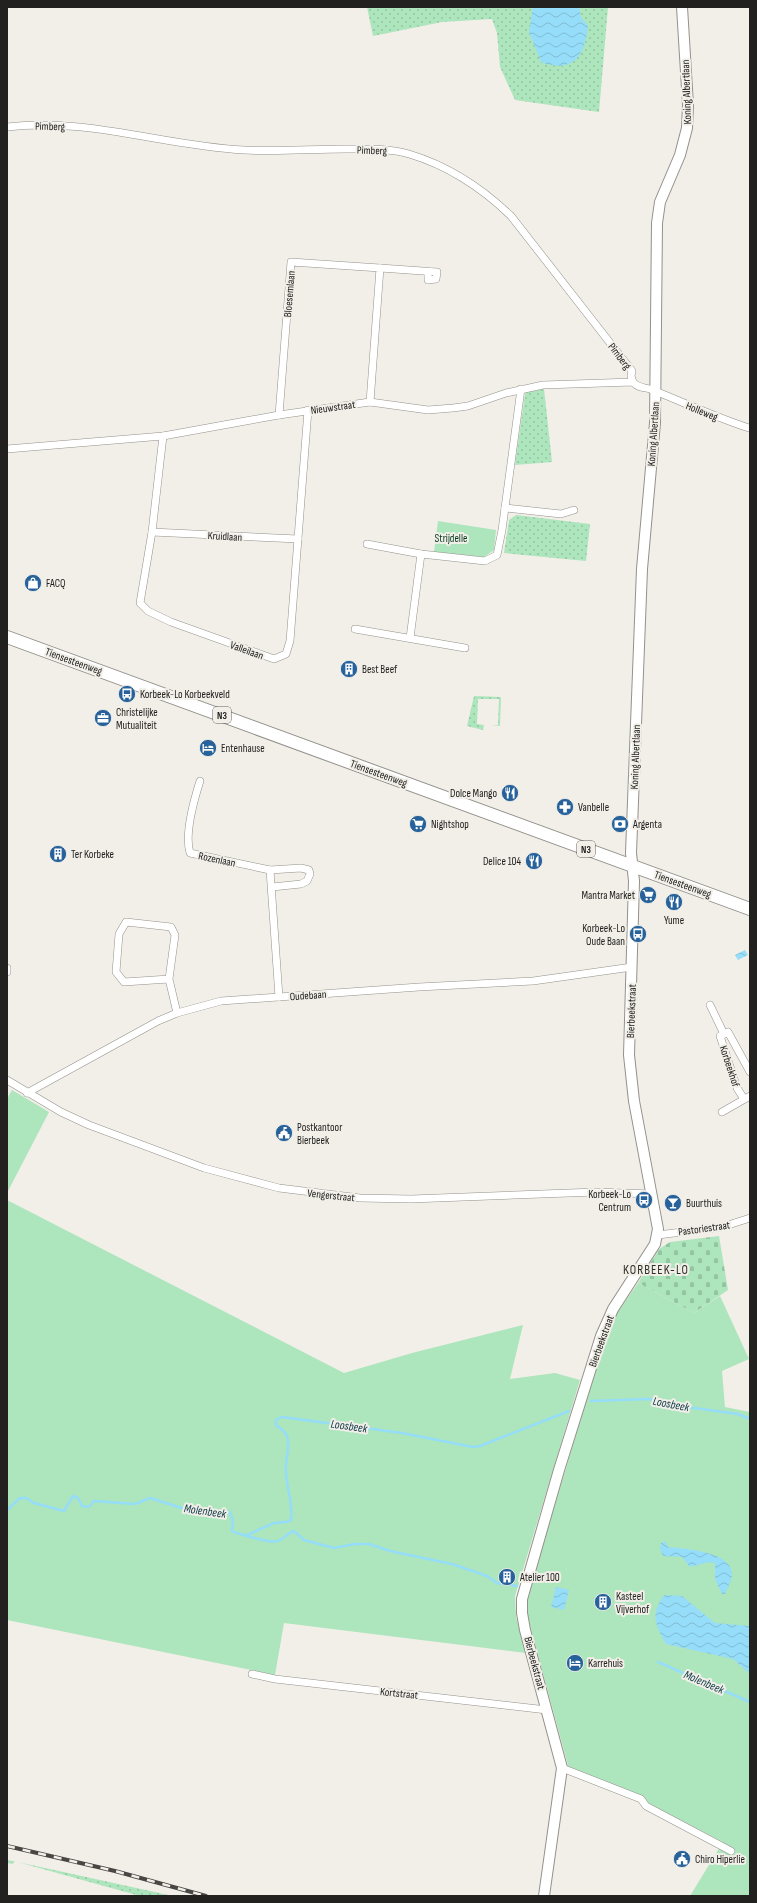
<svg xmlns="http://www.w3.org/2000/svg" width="757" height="1903" font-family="'Sofia Sans Condensed',sans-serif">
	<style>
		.grass { fill: url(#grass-dots) }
		.cemetery { fill: url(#cemetery-stones) }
		.park { fill: #ade5bd }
		.water { fill: url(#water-waves) }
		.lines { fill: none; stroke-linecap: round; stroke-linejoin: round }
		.stream { stroke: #95ddf8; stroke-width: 2.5 }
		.street-casing { stroke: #94918c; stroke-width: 8 }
		.secondary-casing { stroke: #94918c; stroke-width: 12 }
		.primary-casing { stroke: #94918c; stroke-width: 14 }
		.street { stroke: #fff; stroke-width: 7 }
		.secondary { stroke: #fff; stroke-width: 10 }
		.primary { stroke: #fff; stroke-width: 12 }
		.rail-casing { stroke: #494744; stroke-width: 4 }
		.rail { stroke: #f2efe9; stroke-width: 2.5; stroke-dasharray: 8; stroke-linecap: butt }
		.labels { text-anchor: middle; stroke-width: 4; stroke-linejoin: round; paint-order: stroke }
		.shield { fill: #f2efe9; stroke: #605f5c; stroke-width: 1 }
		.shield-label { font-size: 10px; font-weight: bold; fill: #22211f }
		.street-label { font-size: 11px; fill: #22211f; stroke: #f2efe9 }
		.park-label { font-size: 11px; fill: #003819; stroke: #f2efe9 }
		.poi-label { font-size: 11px; fill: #22211f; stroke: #f2efe9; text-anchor: start }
		.water-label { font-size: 12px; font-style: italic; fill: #0b3846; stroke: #f2efe9 }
		.quarter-label { font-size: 13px; letter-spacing: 1px; fill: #2d2b26; stroke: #f2efe9 }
	</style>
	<defs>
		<pattern id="grass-dots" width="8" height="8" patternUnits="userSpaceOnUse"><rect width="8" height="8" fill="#ade5bd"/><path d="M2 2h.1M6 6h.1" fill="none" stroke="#95c4a2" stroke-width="1.8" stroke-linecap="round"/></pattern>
		<pattern id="cemetery-stones" width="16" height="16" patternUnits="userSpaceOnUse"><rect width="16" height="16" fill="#ade5bd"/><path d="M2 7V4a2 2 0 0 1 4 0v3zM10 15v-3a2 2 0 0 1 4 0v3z" fill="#95c4a2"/></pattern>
		<pattern id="water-waves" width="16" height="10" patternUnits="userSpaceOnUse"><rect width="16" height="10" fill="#95ddf8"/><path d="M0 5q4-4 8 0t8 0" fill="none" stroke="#80bdd4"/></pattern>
	</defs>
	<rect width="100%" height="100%" fill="#f2efe9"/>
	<g class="grass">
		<path d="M367 7H608L599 112 515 100 500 67 497 33 492 19 442 22 373 36Z"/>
		<path d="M544 389 552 462 515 465 525 394 527 392Z"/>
		<path d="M516 515 590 524 586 561 504 553 509 520Z"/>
		<path d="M474 696 501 697 500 726 492 725H498L499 699H478L477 724 484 725 483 730 467 726Z"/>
		<path d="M7 1860 13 1861 173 1896H140L14 1861 13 1864 7 1863Z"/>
	</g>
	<path class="cemetery" d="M719 1236 728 1290 694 1313 638 1283 659 1249 670 1242Z"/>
	<g class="park">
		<path d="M438 521 496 530 494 550 484 557 434 552Z"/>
		<path d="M12 1090 49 1112 7 1193V1099Z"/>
		<path d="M7 1200 344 1373 412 1353 523 1325 510 1379 555 1373 580 1380 515 1596 516 1617 526 1653 284 1623 275 1675 7 1620Z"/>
		<path d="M638 1283 694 1313 720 1296 749 1359 722 1371 725 1407 750 1412V1896H690L723 1842 645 1802 569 1769 528 1618 527 1604 528 1593 610 1323Z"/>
	</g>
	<g class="water">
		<path d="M533 7H579L581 17 588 26C585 56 573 74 541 62L529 32Z"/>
		<path d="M745 950 748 955 738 960 735 955Z"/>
		<path d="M665 1541 668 1547C685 1549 734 1551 732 1576 731 1582 727 1589 725 1594H722L715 1579V1563L709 1562 690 1567 682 1557 663 1556 660 1549 661 1543Z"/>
		<path d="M556 1587 569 1590 564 1610 551 1607Z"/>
		<path d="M664 1595 682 1596 715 1623 750 1626V1674L733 1659 666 1644C655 1624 650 1616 664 1595Z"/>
	</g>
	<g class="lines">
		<g class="stream">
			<path d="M591 1401 649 1399 679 1406 738 1414 750 1419"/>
			<path d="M7 1510 20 1498H26L34 1503 64 1511 73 1496 78 1498 82 1506 89 1507 94 1501 135 1504 150 1498 191 1511 217 1514 230 1512 233 1521 232 1531C239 1534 272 1544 278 1541 284 1539 287 1533 294 1531L304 1540 334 1548 355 1544H369L390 1551 452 1564 487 1576 497 1583 517 1586"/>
			<path d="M247 1535 274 1523 286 1522 291 1520C294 1503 284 1482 286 1464 287 1454 290 1446 287 1436 285 1431 279 1428 276 1425V1420L282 1417 402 1433 473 1447 480 1446 569 1411"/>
			<path d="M658 1662 750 1702"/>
		</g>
		<defs>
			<g id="street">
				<path d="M7 127C87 117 164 146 244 150 278 152 312 149 346 149 367 149 388 148 409 154 449 166 481 187 511 216L632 371 631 376 633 382"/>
				<path d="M380 268 437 272 436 279 428 280V271"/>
				<path d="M279 415 291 262 380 268 370 402"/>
				<path d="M163 436 152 532 140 603 148 611 171 622 274 659 286 654 290 641 308 410"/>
				<path d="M7 449 163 436 279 415 370 402 428 410 453 408 468 406 506 393 543 385 633 382C638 388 643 387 650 389 683 402 715 417 749 428"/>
				<path d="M505 508 561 514 574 510"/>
				<path d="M152 532 298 539"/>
				<path d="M367 544 421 554 485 561 497 555 502 530 521 389"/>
				<path d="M355 629 465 648"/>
				<path d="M410 638 421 554"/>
				<path d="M200 781C194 800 184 834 190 853L270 870 301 868 309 870 310 874 307 881 301 884 272 887"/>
				<path d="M270 870 279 997"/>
				<path d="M7 968V972"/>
				<path d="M169 979 124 982 116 972 119 934 126 922 171 927 175 935 169 979 177 1013"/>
				<path d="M710 1005 724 1034"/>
				<path d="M7 1080 61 1112 89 1125 204 1168 279 1188 360 1198 411 1199 596 1192 652 1194"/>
				<path d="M27 1093 158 1021 177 1013 221 1001 419 987 533 981 632 967"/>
				<path d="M744 1099 737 1088 720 1036 728 1032 750 1072"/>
				<path d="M722 1112 750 1096"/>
				<path d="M658 1235 722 1227 750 1218"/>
				<path d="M252 1674 275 1679 547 1710"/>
				<path d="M562 1768 641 1799 646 1806 731 1851"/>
			</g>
			<path id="secondary" d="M544 1896 562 1768 525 1630 522 1613V1599L559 1470 601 1336 613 1309 655 1244 658 1229 634 1101 629 1055 634 881 631 853 642 569 655 423 657 223 660 202 680 155 687 128 688 105 682 7"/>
			<path id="primary" d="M7 637 750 909"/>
		</defs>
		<use href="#street" class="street-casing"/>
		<use href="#secondary" class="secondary-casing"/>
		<use href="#primary" class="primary-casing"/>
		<use href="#street" class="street"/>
		<use href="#secondary" class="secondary"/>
		<use href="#primary" class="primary"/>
		<defs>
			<path id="rail" d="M7 1846 115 1871 206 1896"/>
		</defs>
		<use href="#rail" class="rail-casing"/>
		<use href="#rail" class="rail"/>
	</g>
	<defs>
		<symbol id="shop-disc" viewBox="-11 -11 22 22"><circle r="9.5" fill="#28629a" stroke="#f2efe9"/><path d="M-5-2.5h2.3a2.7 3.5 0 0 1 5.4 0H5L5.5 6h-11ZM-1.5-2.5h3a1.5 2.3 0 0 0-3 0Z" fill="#fff"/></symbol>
		<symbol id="building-disc" viewBox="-11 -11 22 22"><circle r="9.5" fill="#28629a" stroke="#f2efe9"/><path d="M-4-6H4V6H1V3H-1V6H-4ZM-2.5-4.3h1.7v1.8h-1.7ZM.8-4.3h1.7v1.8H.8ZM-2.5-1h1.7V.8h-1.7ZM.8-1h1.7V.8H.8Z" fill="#fff"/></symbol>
		<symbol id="bus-disc" viewBox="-11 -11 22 22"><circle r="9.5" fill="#28629a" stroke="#f2efe9"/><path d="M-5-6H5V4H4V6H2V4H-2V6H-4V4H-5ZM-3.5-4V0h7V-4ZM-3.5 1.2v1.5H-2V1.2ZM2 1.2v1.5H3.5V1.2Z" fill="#fff"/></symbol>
		<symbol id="office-disc" viewBox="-11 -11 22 22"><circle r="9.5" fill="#28629a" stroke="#f2efe9"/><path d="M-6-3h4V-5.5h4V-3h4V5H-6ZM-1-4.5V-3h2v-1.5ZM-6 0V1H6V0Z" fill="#fff"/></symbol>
		<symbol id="hotel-disc" viewBox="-11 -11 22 22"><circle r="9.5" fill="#28629a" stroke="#f2efe9"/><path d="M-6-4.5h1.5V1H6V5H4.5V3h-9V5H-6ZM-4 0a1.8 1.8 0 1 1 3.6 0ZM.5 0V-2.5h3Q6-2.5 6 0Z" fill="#fff"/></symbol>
		<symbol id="restaurant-disc" viewBox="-11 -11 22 22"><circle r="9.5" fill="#28629a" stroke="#f2efe9"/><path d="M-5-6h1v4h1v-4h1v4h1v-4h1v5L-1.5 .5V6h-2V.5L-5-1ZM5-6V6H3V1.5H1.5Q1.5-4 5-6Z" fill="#fff"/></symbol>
		<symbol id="pharmacy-disc" viewBox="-11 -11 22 22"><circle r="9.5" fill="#28629a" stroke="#f2efe9"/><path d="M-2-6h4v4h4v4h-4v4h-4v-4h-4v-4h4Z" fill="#fff"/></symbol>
		<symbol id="supermarket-disc" viewBox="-11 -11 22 22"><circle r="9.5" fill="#28629a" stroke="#f2efe9"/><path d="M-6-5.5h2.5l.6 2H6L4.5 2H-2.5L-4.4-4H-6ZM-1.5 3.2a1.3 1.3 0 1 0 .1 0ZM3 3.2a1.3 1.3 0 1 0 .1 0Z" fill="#fff"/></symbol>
		<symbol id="bank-disc" viewBox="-11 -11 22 22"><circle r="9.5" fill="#28629a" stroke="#f2efe9"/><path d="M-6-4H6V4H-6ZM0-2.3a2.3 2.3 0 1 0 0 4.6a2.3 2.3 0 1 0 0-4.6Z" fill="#fff"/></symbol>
		<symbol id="civic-disc" viewBox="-11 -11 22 22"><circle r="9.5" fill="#28629a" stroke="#f2efe9"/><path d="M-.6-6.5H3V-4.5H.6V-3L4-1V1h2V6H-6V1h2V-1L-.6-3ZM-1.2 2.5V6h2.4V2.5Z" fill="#fff"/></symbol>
		<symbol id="bar-disc" viewBox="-11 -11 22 22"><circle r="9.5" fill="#28629a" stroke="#f2efe9"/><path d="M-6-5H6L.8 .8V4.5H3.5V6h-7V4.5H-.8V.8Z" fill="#fff"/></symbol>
	</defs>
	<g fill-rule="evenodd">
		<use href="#shop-disc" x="23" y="573" width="20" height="20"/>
		<use href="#building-disc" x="339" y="659" width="20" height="20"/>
		<use href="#bus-disc" x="117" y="684" width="20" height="20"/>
		<use href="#office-disc" x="93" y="708" width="20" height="20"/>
		<use href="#hotel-disc" x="198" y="738" width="20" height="20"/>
		<use href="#restaurant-disc" x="500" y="783" width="20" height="20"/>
		<use href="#pharmacy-disc" x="555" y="797" width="20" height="20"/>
		<use href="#supermarket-disc" x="408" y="814" width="20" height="20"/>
		<use href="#bank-disc" x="610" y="814" width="20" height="20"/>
		<use href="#building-disc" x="48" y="844" width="20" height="20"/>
		<use href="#restaurant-disc" x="524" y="851" width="20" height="20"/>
		<use href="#supermarket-disc" x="638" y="885" width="20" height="20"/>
		<use href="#restaurant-disc" x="664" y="892" width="20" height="20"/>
		<use href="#bus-disc" x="628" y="924" width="20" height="20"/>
		<use href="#civic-disc" x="274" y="1123" width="20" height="20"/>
		<use href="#bus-disc" x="634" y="1190" width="20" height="20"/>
		<use href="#bar-disc" x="663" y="1193" width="20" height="20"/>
		<use href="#building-disc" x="497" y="1567" width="20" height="20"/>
		<use href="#building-disc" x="593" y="1592" width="20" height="20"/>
		<use href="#hotel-disc" x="565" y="1653" width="20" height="20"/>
		<use href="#civic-disc" x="672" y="1849" width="20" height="20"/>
	</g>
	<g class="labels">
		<g class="shield">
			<rect x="213" y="707" width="18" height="16" rx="3"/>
			<rect x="577" y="841" width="18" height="16" rx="3"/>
		</g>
		<g class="shield-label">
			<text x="222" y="719">N3</text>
			<text x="586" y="853">N3</text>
		</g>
		<g class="street-label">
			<text transform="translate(686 92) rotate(-92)" y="4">Koning Albertlaan</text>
			<text transform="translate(50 126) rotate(1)" y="4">Pimberg</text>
			<text transform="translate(372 150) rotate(2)" y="4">Pimberg</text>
			<text transform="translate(289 294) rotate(-85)" y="4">Bloesemlaan</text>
			<text transform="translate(620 356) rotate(53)" y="4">Pimberg</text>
			<text transform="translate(333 407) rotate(-8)" y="4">Nieuwstraat</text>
			<text transform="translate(702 411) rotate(22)" y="4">Holleweg</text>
			<text transform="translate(653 434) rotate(-86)" y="4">Koning Albertlaan</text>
			<text transform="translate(225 536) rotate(3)" y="4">Kruidlaan</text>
			<text transform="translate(247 650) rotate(20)" y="4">Valleilaan</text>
			<text transform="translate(74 661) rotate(20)" y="4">Tiensesteenweg</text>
			<text transform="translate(635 757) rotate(-88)" y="4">Koning Albertlaan</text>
			<text transform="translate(379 773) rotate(20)" y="4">Tiensesteenweg</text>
			<text transform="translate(217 859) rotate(12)" y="4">Rozenlaan</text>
			<text transform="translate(683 884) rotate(20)" y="4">Tiensesteenweg</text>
			<text transform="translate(308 995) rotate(-4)" y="4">Oudebaan</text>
			<text transform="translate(631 1011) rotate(-88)" y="4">Bierbeekstraat</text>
			<text transform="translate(730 1066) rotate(72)" y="4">Korbeekhof</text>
			<text transform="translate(331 1195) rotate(6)" y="4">Vengerstraat</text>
			<text transform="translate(704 1228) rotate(-8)" y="4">Pastoriestraat</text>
			<text transform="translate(601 1341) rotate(-70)" y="4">Bierbeekstraat</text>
			<text transform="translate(535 1663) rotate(75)" y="4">Bierbeekstraat</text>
			<text transform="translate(399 1693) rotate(6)" y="4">Kortstraat</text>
		</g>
		<g class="park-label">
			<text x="451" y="542">Strijdelle</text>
		</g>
		<g class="poi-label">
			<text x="46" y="587">FACQ</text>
			<text x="362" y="673">Best Beef</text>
			<text x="140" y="698">Korbeek-Lo Korbeekveld</text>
			<text x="116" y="716">Christelijke<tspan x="116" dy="13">Mutualiteit</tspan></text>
			<text x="221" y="752">Entenhause</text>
			<text x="497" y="797" text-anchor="end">Dolce Mango</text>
			<text x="578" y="811">Vanbelle</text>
			<text x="431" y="828">Nightshop</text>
			<text x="633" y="828">Argenta</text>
			<text x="71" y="858">Ter Korbeke</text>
			<text x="521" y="865" text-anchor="end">Delice 104</text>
			<text x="635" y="899" text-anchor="end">Mantra Market</text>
			<text x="674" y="924" text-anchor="middle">Yume</text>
			<text x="625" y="932" text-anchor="end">Korbeek-Lo<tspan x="625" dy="13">Oude Baan</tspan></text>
			<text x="297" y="1131">Postkantoor<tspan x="297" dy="13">Bierbeek</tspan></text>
			<text x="631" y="1198" text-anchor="end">Korbeek-Lo<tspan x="631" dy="13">Centrum</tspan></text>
			<text x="686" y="1207">Buurthuis</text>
			<text x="520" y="1581">Atelier 100</text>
			<text x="616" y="1600">Kasteel<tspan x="616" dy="13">Vijverhof</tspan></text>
			<text x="588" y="1667">Karrehuis</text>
			<text x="695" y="1863">Chiro Hiperlie</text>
		</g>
		<g class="water-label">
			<text transform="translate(671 1404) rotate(11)" y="4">Loosbeek</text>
			<text transform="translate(349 1426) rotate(8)" y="4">Loosbeek</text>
			<text transform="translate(205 1511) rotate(8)" y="4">Molenbeek</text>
			<text transform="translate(704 1682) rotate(23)" y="4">Molenbeek</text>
		</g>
		<g class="quarter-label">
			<text x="656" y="1274">KORBEEK-LO</text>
		</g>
	</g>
	<rect width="757" height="1903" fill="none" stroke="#22211f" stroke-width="16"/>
</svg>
